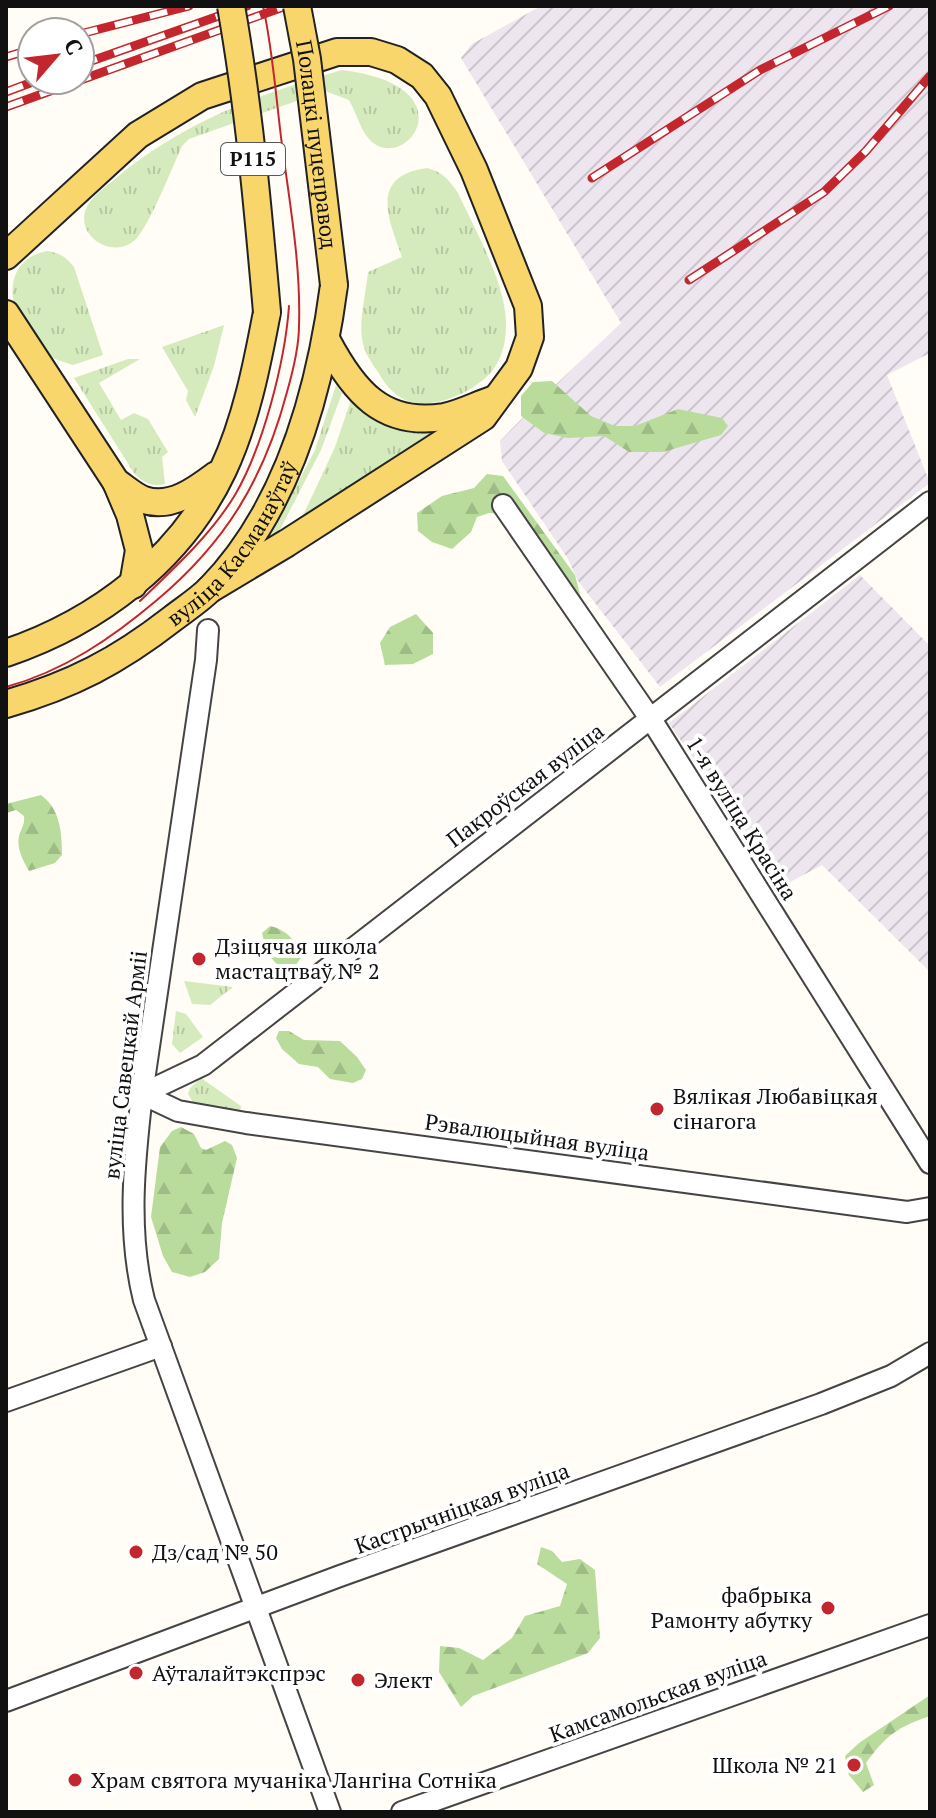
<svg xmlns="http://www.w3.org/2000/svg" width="936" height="1818" font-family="'PT Serif',serif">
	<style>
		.industrial { fill: url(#industrial-furrows) }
		.grass { fill: url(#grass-tufts) }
		.forest { fill: url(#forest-firs) }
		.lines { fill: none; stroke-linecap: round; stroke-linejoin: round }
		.minor-casing { stroke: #444; stroke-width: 24 }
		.major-casing { stroke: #222; stroke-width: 30 }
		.minor { stroke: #fff; stroke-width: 20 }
		.major { stroke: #f9d66b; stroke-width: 26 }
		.tram { stroke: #c4262e; stroke-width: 2 }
		.rail-casing { stroke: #c4262e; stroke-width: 9 }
		.rail { stroke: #fff; stroke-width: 6; stroke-dasharray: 18; stroke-linecap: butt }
		.major-bridge-casing { stroke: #222; stroke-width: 30; stroke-linecap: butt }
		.major-bridge { stroke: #f9d66b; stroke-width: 26 }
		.poi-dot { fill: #c4262e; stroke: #fff; stroke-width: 3 }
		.labels { text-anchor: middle; stroke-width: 8; stroke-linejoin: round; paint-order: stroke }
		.shield { fill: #fff; stroke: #585858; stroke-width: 2 }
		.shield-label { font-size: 20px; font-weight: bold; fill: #111 }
		.street-label { font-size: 22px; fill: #111; stroke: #fff }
		.poi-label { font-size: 22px; fill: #111; stroke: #fff; text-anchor: start }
	</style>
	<defs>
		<pattern id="industrial-furrows" width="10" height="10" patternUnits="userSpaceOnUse" patternTransform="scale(2)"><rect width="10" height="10" fill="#eee6ef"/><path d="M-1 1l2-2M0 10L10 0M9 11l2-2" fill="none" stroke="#cbc4cc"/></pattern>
		<pattern id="grass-tufts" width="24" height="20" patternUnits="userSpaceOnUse" patternTransform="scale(2)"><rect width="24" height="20" fill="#d5ebbd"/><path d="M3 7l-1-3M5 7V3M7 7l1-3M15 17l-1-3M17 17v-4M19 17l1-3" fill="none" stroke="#b6c8a1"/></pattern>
		<pattern id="forest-firs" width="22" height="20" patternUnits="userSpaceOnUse" patternTransform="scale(2)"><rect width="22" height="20" fill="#b9dc9c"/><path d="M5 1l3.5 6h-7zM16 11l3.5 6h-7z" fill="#9ebc85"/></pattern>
	</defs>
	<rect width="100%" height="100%" fill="#fffdf5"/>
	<g class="industrial">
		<path d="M541 6H930V353L887 375 930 483 660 687 578 581 568 559 502 461 500 441 550 390 621 323 461 58 472 44Z"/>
		<path d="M860 575 930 646V972L822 865 781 887 669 723Z"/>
	</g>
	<g class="grass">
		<path d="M342 70C473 86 404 177 369 139 360 129 356 112 349 100L325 91 189 139 182 146C172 168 150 224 136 239 113 262 71 234 88 205 94 195 105 187 114 180 179 124 261 93 342 70Z"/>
		<path d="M427 168C443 172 449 180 458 193 475 230 507 285 506 326 506 341 502 359 492 371 473 394 424 415 398 396 389 389 383 381 378 372 371 362 364 352 362 339 359 319 366 293 368 272L402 257C389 220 368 176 427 168Z"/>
		<path d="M47 251C60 253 66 257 74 267L103 355 73 365 52 358 14 303C8 278 20 256 47 251Z"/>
		<path d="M224 325 214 366 195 417 186 400 188 391 162 347Z"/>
		<path d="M128 359H140L99 383 121 420 134 413 148 419 168 452 162 457 165 484C151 487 144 483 134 473L74 378Z"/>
		<path d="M336 385 342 393 321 450 271 547 261 554 315 450Z"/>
		<path d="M352 397 453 425 299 524 335 447Z"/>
		<path d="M184 981 233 987 210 1005 192 1004Z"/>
		<path d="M176 1011 186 1014 203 1037 180 1053 172 1044Z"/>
		<path d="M201 1078 241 1106 240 1112 194 1104 188 1094 190 1088Z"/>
	</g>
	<g class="forest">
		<path d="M552 381 591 416 615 426H635L678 409 722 418 728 426 721 435 663 452H629L604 436 568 438 544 433 521 416V396L533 382Z"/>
		<path d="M487 474 503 476 575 575 581 598 570 602 513 515 489 513 477 517 471 532 452 549 432 542 418 531 417 513 442 496 474 488Z"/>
		<path d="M416 614 433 633V654L413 664 385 665 380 643 390 627Z"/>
		<path d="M41 795C60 809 62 832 62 855L55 863 29 871C24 862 16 848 19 836 21 828 25 826 24 816L16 810 6 813V804Z"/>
		<path d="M270 926C285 929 299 942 301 958L295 966 284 970C270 960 266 950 262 933Z"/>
		<path d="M279 1031H289L304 1040 340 1041 357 1057 366 1070 362 1079 353 1083 330 1079 318 1067 299 1064 282 1049 276 1038Z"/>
		<path d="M181 1127 194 1134 201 1148 206 1150 225 1141 232 1145 237 1158 222 1223 219 1259 205 1272 190 1277 172 1272 163 1256 151 1217 160 1147 172 1131Z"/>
		<path d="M541 1547 552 1551 562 1562 580 1559 595 1570 600 1638 588 1653 473 1696 461 1707 439 1672 440 1646 459 1648 483 1660 512 1638 525 1616 560 1606 567 1584 537 1564Z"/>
		<path d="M930 1695V1716C898 1727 886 1735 866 1763L874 1785 863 1792 849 1775 845 1756 859 1743Z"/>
	</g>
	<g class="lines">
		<defs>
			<g id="minor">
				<path d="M503 505 656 727 930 1163"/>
				<path d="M208 630 206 660 142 1094C134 1163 127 1232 144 1300L330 1812"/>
				<path d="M142 1094 203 1065 930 502"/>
				<path d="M142 1094 178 1111 246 1123 907 1212 930 1208"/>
				<path d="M6 1401 161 1346"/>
				<path d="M6 1701 340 1576 821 1404 891 1376 930 1353"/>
				<path d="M402 1812 930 1625"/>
			</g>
			<g id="major">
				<path d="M6 256 138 135 202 96 337 52H371L397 60 422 76 438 96 474 170 528 306 530 337 519 368 483 417 287 543 210 589"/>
				<path d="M6 314 116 482 130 515 139 550 133 585"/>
				<path d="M327 341C353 390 382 427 444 417 460 414 477 405 492 400"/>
				<path d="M116 482C125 488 135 497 144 500 171 509 196 490 216 475"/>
				<path d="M6 653C98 622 181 559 223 470 246 421 257 365 267 312"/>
				<path id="s1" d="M6 704C72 685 118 661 172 619 185 609 199 600 210 589 288 509 320 392 334 285"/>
			</g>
		</defs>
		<use href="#minor" class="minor-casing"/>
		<use href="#major" class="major-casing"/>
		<use href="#minor" class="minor"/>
		<use href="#major" class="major"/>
		<g class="tram">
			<path d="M140 601C174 568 210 536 235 495 263 447 285 362 289 306"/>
			<path d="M6 687C64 671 112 638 157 600 226 542 264 479 287 392 293 371 299 348 299 326 301 266 290 205 282 145 276 99 273 51 263 6"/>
		</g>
		<defs>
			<g id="rail">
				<path d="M80 34 189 6"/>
				<path d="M6 57 32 49"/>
				<path d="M80 65 247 6"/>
				<path d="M6 92 38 80"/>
				<path d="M6 107 286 6"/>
				<path d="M592 178 760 70 889 6"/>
				<path d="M689 280 824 192 866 151 930 76"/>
			</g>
		</defs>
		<use href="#rail" class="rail-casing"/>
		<use href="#rail" class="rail"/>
		<defs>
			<g id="major-bridge">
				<path d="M231 6C249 107 258 210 267 312"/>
				<path id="s2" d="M297 6 307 59 334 285"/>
			</g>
		</defs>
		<use href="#major-bridge" class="major-bridge-casing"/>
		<use href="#major-bridge" class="major-bridge"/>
	</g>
	<g class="poi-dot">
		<circle cx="199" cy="959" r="8"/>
		<circle cx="657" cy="1109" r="8"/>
		<circle cx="136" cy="1552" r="8"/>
		<circle cx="828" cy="1608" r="8"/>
		<circle cx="136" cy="1673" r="8"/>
		<circle cx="358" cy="1680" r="8"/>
		<circle cx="854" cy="1765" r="8"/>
		<circle cx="75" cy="1780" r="8"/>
	</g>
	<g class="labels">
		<rect class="shield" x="221" y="143" width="64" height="32" rx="6"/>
		<g class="shield-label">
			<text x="253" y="166">Р115</text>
		</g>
		<g class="street-label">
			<text dy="8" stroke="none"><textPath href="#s2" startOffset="140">Полацкі пуцеправод</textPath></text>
			<text dy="8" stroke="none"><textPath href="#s1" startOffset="286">вуліца Касманаўтаў</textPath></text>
			<text transform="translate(525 785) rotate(-37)" y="8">Пакроўская вуліца</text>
			<text transform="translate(742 818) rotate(58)" y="8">1-я вуліца Красіна</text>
			<text transform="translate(125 1065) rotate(-83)" y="8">вуліца Савецкай Арміі</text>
			<text transform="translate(537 1137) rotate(8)" y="8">Рэвалюцыйная вуліца</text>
			<text transform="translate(462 1508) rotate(-20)" y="8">Кастрычніцкая вуліца</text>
			<text transform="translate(658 1696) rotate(-20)" y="8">Камсамольская вуліца</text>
		</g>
		<g class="poi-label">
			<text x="215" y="954">Дзіцячая школа<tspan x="215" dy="25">мастацтваў № 2</tspan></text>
			<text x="673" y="1104">Вялікая Любавіцкая<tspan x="673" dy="25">сінагога</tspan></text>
			<text x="152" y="1560">Дз/сад № 50</text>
			<text x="812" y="1603" text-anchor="end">фабрыка<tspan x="812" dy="25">Рамонту абутку</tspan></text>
			<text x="152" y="1681">Аўталайтэкспрэс</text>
			<text x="374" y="1688">Элект</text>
			<text x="838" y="1773" text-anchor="end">Школа № 21</text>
			<text x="91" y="1788">Храм святога мучаніка Лангіна Сотніка</text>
		</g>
	</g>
	<rect width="936" height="1818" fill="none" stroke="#111111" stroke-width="16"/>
	<g transform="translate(56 56) rotate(62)"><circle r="38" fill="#ffffff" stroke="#a0a0a0" stroke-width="2"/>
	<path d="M0-6L14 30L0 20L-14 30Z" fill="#c4262e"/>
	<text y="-12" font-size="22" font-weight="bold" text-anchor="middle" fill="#111111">С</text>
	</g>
</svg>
